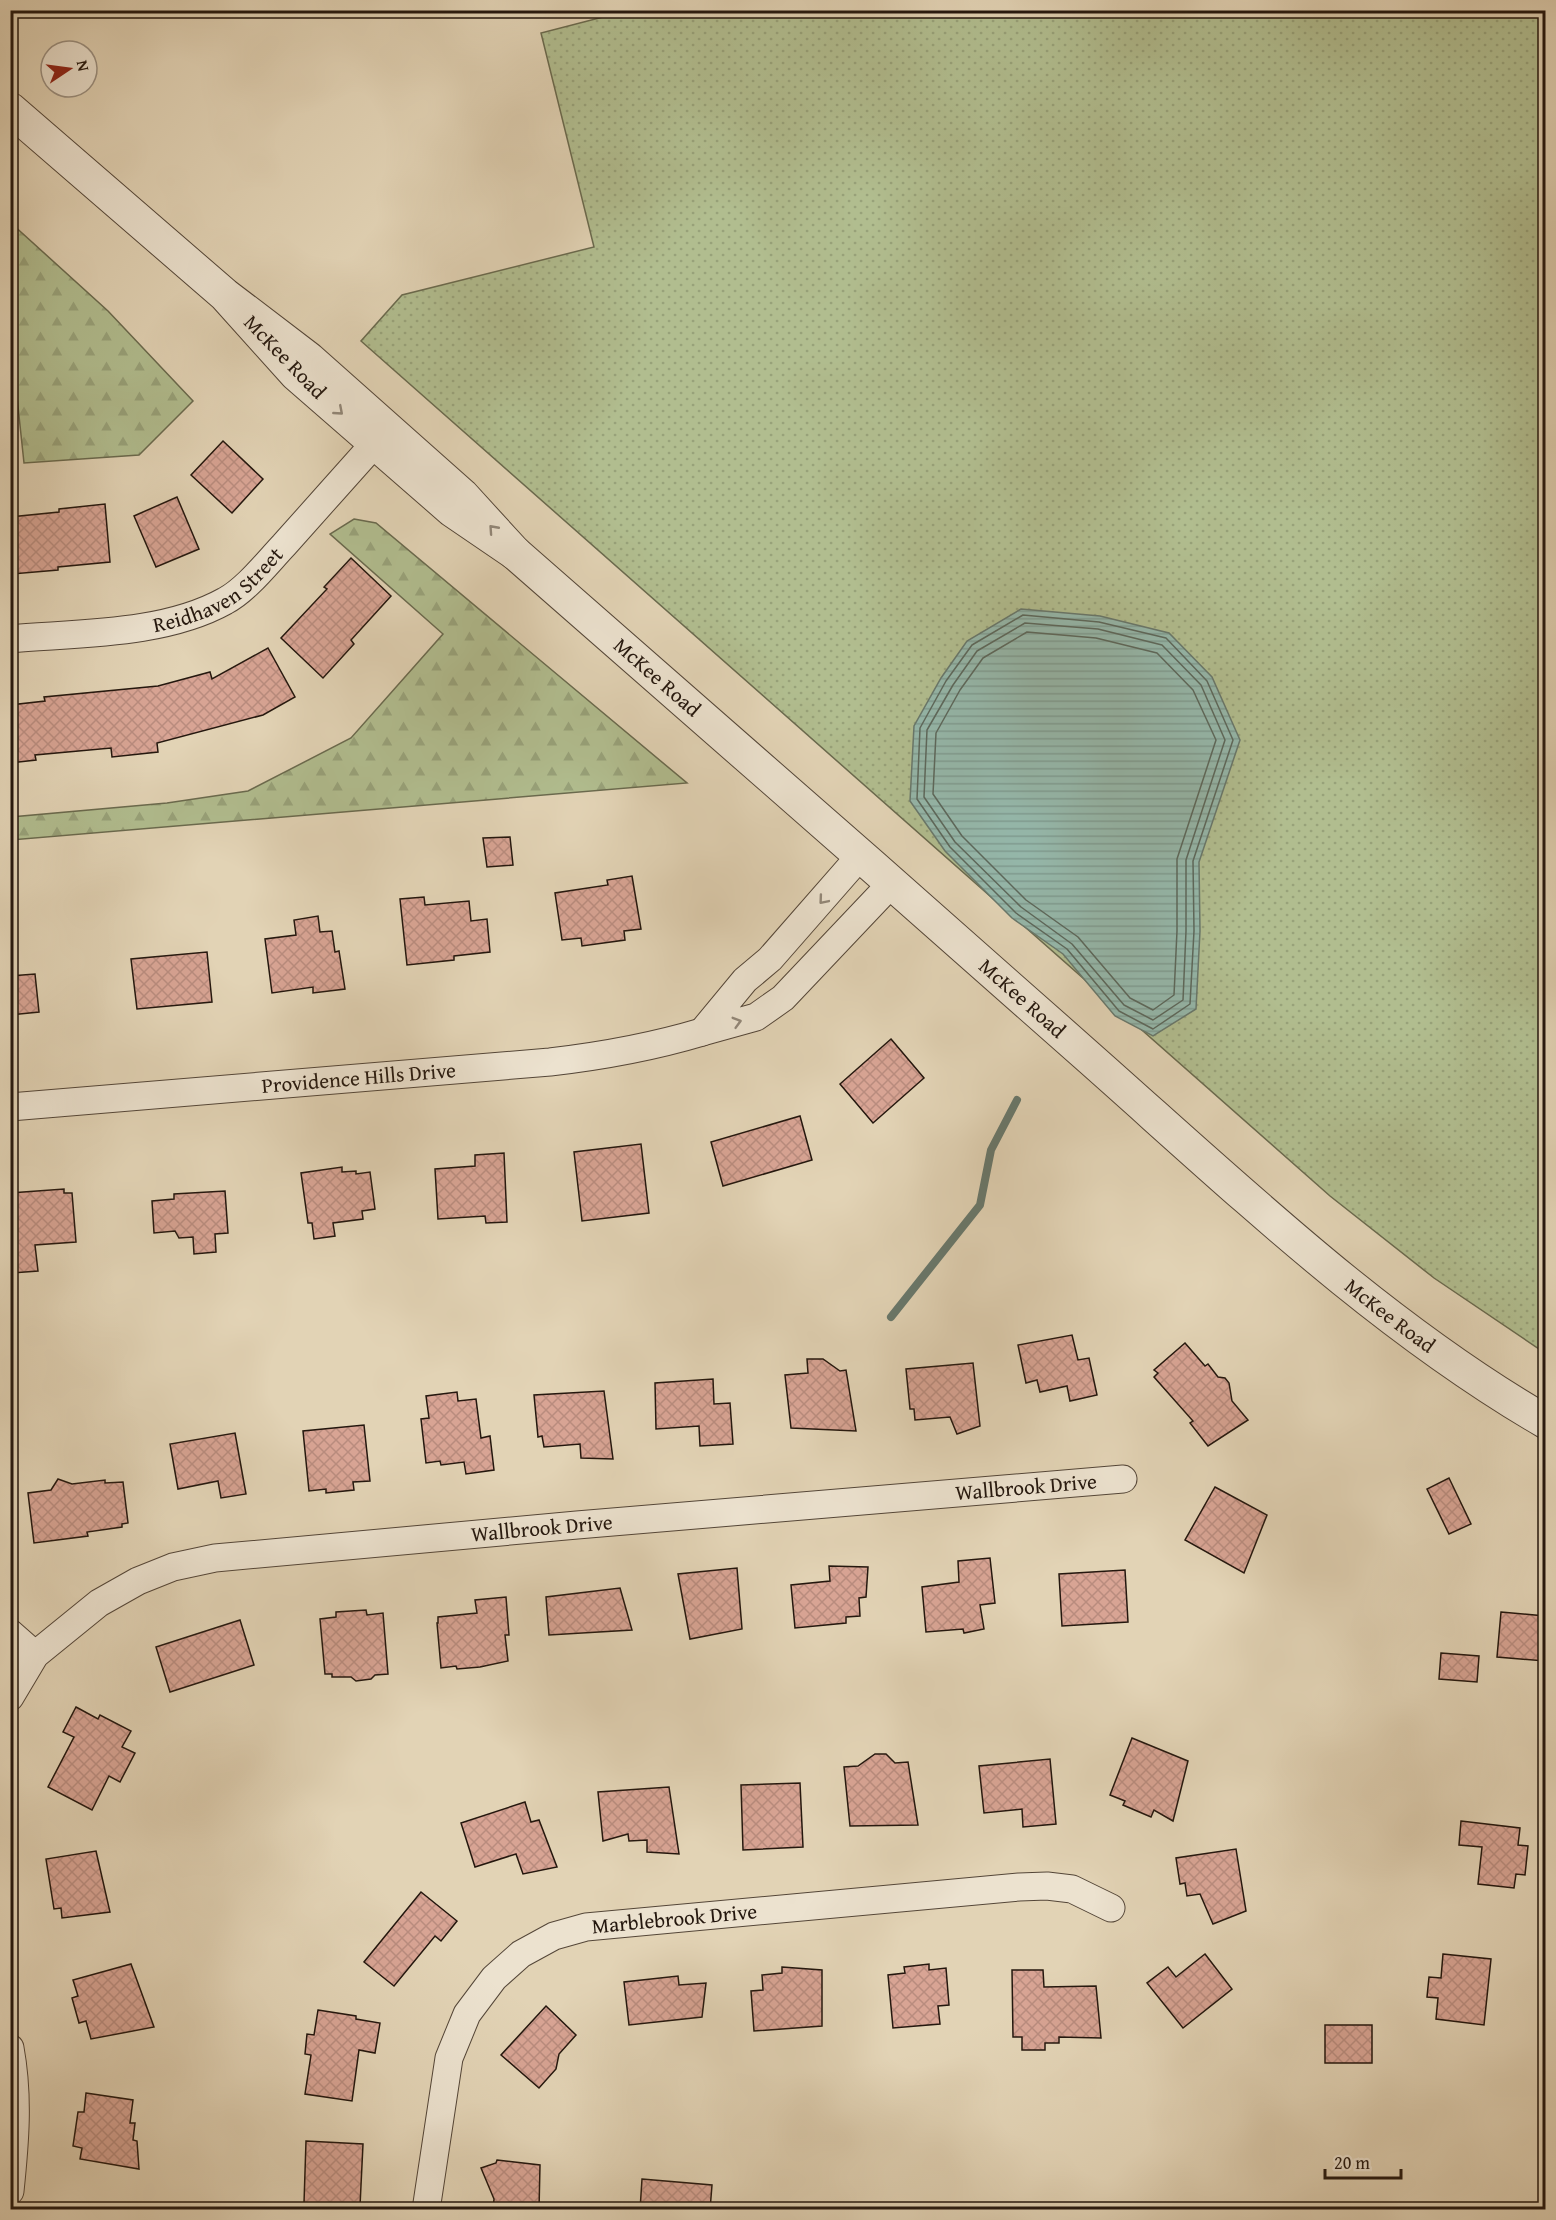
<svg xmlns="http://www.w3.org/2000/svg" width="1556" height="2220" font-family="'Gentium Book Plus',serif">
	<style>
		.grass { fill: url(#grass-dots); stroke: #6a6a4e; stroke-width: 1.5 }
		.forest { fill: url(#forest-firs); stroke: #6a6a4e; stroke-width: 1.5 }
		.water { fill: url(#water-rules); stroke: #68786c; stroke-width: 1.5 }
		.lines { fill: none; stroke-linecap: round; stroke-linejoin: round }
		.shore { stroke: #5c685c; stroke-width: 1.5 }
		.stream { stroke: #68786c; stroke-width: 8 }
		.building { fill: url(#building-cross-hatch); stroke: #24170e; stroke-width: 1.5 }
		.minor-casing { stroke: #544638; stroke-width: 29 }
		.tertiary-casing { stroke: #544638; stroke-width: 35 }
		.minor { stroke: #ece2cf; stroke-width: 27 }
		.tertiary { stroke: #ece2cf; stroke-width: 33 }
		.oneway { stroke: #928778 }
		.labels { text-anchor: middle; stroke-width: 4.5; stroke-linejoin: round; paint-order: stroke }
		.street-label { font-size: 21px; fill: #24170e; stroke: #ece2cf }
	</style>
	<defs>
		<pattern id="grass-dots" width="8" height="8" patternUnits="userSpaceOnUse" patternTransform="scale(1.5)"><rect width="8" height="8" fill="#b1bd8f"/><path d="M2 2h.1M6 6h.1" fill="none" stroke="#98a27a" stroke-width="1.8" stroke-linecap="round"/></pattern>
		<pattern id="forest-firs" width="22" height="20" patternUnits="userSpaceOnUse" patternTransform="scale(1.5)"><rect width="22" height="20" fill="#b1bd8f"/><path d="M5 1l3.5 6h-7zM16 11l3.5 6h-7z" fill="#98a27a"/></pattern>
		<pattern id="water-rules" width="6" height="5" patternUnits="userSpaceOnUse" patternTransform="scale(1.5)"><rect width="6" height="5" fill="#95b8ab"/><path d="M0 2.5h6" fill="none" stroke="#809d92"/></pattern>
		<pattern id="building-cross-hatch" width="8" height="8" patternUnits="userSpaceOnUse" patternTransform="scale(1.5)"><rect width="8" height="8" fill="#d8a494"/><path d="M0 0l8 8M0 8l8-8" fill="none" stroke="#b98c7e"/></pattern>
	</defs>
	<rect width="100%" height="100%" fill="#e2d3b5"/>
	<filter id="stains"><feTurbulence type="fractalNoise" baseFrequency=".00333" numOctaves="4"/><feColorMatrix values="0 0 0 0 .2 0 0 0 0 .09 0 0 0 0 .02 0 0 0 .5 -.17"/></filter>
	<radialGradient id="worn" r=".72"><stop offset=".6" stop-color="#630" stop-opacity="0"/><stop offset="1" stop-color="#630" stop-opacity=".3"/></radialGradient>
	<path class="grass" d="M630 10 1545 11V1353L1434 1278 1330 1196 361 341 402 295 594 247 541 33Z"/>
	<g class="forest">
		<path d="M11 223 108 311 193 401 139 455 24 463 10 331Z"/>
		<path d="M354 519 376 523 687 783 11 840V817L167 803 248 791 351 738 443 634 330 534Z"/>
	</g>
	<path class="water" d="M1021 609 1100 616 1169 633 1212 677 1240 740 1199 862 1200 931 1196 1009 1153 1036 1115 1016 1063 954 1012 918 945 851 910 801 914 726 941 678 967 641Z"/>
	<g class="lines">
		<g class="shore">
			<path d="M1023 615 1099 622 1166 638 1207 681 1233 740 1193 861 1194 931 1190 1004 1153 1029 1119 1011 1067 949 1016 913 950 847 917 799 920 728 946 681 972 645Z"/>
			<path d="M1025 623 1098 629 1162 645 1201 685 1225 740 1186 860V931L1183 1000 1153 1020 1124 1005 1072 944 1021 907 955 842 924 797 927 730 953 685 977 651Z"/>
			<path d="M1027 632 1096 638 1157 653 1193 690 1216 740 1177 859V931L1174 995 1153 1010 1130 998 1078 937 1026 900 962 836 933 794 936 733 960 690 983 658Z"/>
		</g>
		<path class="stream" d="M891 1317 980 1205 991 1150 1017 1100"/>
	</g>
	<g class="building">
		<path d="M223 441 263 479 232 513 191 475Z"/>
		<path d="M177 497 199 549 156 567 134 516Z"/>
		<path d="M105 504 110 562 58 567V570L12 574 10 517 59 512V509Z"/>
		<path d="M351 558 391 596 351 640 354 644 323 678 281 638 327 589 324 587Z"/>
		<path d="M268 648 295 697 263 715 157 743 158 752 112 757 111 748 35 755 36 760 10 763V705L45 701 44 697 158 686 210 672 212 679Z"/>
		<path d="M510 837 513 865 487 867 483 838Z"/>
		<path d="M632 876 641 929 624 931 625 940 582 946 581 938 562 940 555 893 608 885 607 880Z"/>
		<path d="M424 897 425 905 469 901 471 921 487 919 490 952 454 956V960L407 965 400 899Z"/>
		<path d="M318 916 320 932 332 931 335 952 339 951 345 989 313 993V987L272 993 265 939 296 935 294 920Z"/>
		<path d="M207 952 212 1002 137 1009 131 959Z"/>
		<path d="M35 974 39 1012 10 1015V976Z"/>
		<path d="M891 1039 924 1078 873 1123 840 1084Z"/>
		<path d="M800 1116 812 1160 723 1186 711 1142Z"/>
		<path d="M641 1144 649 1213 582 1221 574 1152Z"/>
		<path d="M504 1153 507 1222 486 1223 485 1216 438 1219 435 1169 475 1166V1155Z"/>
		<path d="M342 1167V1172L356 1171V1174L370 1172 375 1209 362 1211 363 1219 333 1223 335 1236 314 1239 312 1223H308L301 1173Z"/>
		<path d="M64 1189V1193H72L76 1242 35 1245 38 1271 12 1273 10 1193Z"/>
		<path d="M225 1191 228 1233 215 1234 216 1252 194 1254 193 1237 179 1238 175 1231 154 1233 152 1201 174 1199V1194Z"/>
		<path d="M1072 1335 1078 1360 1089 1358 1097 1395 1070 1401 1067 1386 1040 1392 1037 1380 1026 1383 1018 1345Z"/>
		<path d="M1185 1343 1205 1366 1208 1364 1218 1377 1225 1378 1229 1383 1232 1401 1248 1420 1208 1446 1190 1423 1193 1421 1154 1377 1158 1373 1154 1370Z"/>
		<path d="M807 1359H823L840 1371 846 1370 856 1431 791 1428 785 1375 808 1373Z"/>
		<path d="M973 1363 980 1426 957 1434 950 1417 915 1420 914 1409H910L906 1369Z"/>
		<path d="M713 1379 714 1404 730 1403 733 1444 700 1446 699 1426 656 1429 655 1383Z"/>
		<path d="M604 1391 613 1459 581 1458 580 1444 544 1447 542 1436 538 1437 534 1395Z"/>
		<path d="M457 1392 458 1401 476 1399 481 1438 490 1436 494 1470 466 1474 464 1462 441 1465 440 1461 426 1463 421 1419 429 1418 426 1396Z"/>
		<path d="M364 1425 370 1481 353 1482 354 1490 326 1493V1489L309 1491 303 1431Z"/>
		<path d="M235 1433 246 1494 221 1498 218 1481 178 1489 170 1444Z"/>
		<path d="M1449 1478 1471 1524 1449 1534 1427 1489Z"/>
		<path d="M58 1479 72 1484 105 1480V1483L123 1482 128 1523 122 1524V1527L87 1532 88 1536 34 1543 28 1493 51 1490Z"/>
		<path d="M1215 1487 1267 1515 1244 1573 1185 1540Z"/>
		<path d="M990 1558 995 1603 980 1605 984 1629 964 1633 963 1629 926 1632 922 1587 959 1582 958 1561Z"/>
		<path d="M829 1566 868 1567 866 1597 859 1598 860 1616 846 1617V1623L795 1628 791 1585 830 1581Z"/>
		<path d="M737 1568 742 1629 690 1639 678 1574Z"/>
		<path d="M1125 1570 1128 1622 1062 1626 1059 1574Z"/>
		<path d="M620 1588 632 1630 549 1635 546 1597Z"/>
		<path d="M506 1597 509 1635H505L508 1661 480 1667 457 1669 456 1666 441 1668 437 1623H438V1617L477 1613 475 1600Z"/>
		<path d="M366 1610 367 1615 383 1613 388 1674 375 1675 371 1679 356 1681 351 1677H332V1674H325L320 1619 336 1617V1612Z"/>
		<path d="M1501 1612 1545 1616V1661L1497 1657Z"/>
		<path d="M240 1620 254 1665 170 1692 156 1647Z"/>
		<path d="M1441 1653 1479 1656 1477 1682 1439 1679Z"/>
		<path d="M76 1707 98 1719 100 1715 131 1731 122 1747 135 1753 120 1782 109 1776 92 1810 48 1787 74 1737 63 1732Z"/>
		<path d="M1132 1738 1188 1761 1173 1821 1154 1810 1151 1817 1123 1805 1125 1801 1110 1795Z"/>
		<path d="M875 1754H886L895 1763 908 1762 918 1825 850 1826 844 1767 858 1766Z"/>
		<path d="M1050 1759 1056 1824 1023 1827 1022 1809 984 1813 979 1766Z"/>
		<path d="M800 1783 803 1847 743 1850 741 1785Z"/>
		<path d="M669 1787 679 1854 647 1852V1840L629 1841 628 1834 603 1841 598 1792Z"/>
		<path d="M525 1802 531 1822 539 1820 557 1867 523 1874 516 1854 475 1867 461 1823Z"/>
		<path d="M1461 1821 1520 1828 1518 1845 1528 1846 1525 1875 1516 1874 1514 1888 1478 1884 1482 1847 1459 1845Z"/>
		<path d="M1236 1849 1246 1911 1213 1924 1200 1894 1187 1896 1185 1883 1180 1884 1176 1858Z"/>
		<path d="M96 1851 110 1912 62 1918 61 1908 54 1909 46 1859Z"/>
		<path d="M421 1892 457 1921 441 1941 435 1936 394 1986 364 1962Z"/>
		<path d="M1205 1954 1232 1989 1183 2028 1147 1983 1168 1967 1176 1977Z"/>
		<path d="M1443 1954 1491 1959 1484 2025 1436 2019 1438 1998 1427 1997 1429 1977 1441 1978Z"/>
		<path d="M131 1964 154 2027 91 2039 86 2021 79 2023 72 1998 78 1996 73 1980Z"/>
		<path d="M929 1964V1970L946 1968 949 2005 938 2006 940 2024 893 2028 888 1975 905 1973 904 1967Z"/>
		<path d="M782 1967 822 1970V2026L754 2031 751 1991 763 1990 762 1975 782 1973Z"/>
		<path d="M1012 1970H1043L1044 1987 1096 1986 1101 2038 1059 2037V2043H1045V2050H1022V2037H1013Z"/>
		<path d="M678 1976 679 1985 706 1983 702 2017 629 2025 624 1982Z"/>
		<path d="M546 2006 576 2035 559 2054 556 2069 539 2088 501 2055Z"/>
		<path d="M318 2010 356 2016V2019L380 2023 375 2053 359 2050 352 2101 305 2094 311 2055 305 2054 307 2034 314 2035Z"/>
		<rect x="1325" y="2025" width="47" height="38"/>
		<path d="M86 2093 133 2100 130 2123H135L133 2140 137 2141 139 2169 80 2159 82 2148 73 2146 78 2112H84Z"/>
		<path d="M306 2141 363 2144 360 2206 304 2203Z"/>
		<path d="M497 2160 540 2165 539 2210H493L494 2199 481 2168 496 2163Z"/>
		<path d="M642 2179 712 2185 710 2210H640Z"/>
	</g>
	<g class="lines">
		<defs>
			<g id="minor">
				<path id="s1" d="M10 639C78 633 164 635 225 601 246 590 267 563 284 545 314 511 345 477 375 443"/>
				<path d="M861 855 770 959 745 980 702 1032 756 1017 783 998 892 883"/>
				<path id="s2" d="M10 1107 550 1062C602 1056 652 1047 702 1032"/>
				<path d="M10 1633 35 1655"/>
				<path id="s3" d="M10 1697 35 1655 99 1603 138 1581 173 1567 215 1558 577 1525 1123 1479"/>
				<path d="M10 2048C19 2097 15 2143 10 2191"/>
				<path id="s4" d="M426 2210 449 2058 467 2014 494 1978 521 1954 554 1936 586 1927 1019 1887 1047 1886 1072 1889 1111 1908"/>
			</g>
			<g id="tertiary">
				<path d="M10 109 225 295 309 359 462 495 515 553 452 510 296 374 225 295"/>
				<path id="s5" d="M515 553C705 719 896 886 1085 1054 1231 1183 1377 1324 1546 1422"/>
			</g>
		</defs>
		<use href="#minor" class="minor-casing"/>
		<use href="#tertiary" class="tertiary-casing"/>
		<use href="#minor" class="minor"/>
		<use href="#tertiary" class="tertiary"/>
	</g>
	<defs><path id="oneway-chevron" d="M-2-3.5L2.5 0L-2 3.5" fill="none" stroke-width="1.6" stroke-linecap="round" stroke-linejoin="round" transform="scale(1.5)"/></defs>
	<g class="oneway">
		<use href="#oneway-chevron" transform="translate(339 411) rotate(41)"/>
		<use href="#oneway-chevron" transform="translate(493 529) rotate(-132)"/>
		<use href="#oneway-chevron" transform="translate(823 900) rotate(130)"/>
		<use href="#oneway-chevron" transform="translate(737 1022) rotate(-16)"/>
	</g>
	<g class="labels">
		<g class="street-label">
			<text transform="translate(285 357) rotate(46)" y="7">McKee Road</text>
			<text dy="7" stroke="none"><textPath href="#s1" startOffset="219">Reidhaven Street</textPath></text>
			<text dy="7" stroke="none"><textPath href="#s5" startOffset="189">McKee Road</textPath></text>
			<text dy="7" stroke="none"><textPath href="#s5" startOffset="675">McKee Road</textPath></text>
			<text dy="7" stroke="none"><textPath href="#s2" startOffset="350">Providence Hills Drive</textPath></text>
			<text dy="7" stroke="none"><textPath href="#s5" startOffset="1161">McKee Road</textPath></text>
			<text dy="7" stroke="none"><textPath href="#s3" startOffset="1071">Wallbrook Drive</textPath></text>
			<text dy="7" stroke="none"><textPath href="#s3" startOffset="585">Wallbrook Drive</textPath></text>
			<text dy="7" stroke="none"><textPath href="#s4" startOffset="442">Marblebrook Drive</textPath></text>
		</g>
	</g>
	<rect width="1556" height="2220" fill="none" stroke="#e2d3b5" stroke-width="36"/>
	<rect x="12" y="12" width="1532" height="2196" fill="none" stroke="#24170e" stroke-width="3"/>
	<rect x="18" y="18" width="1520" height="2184" fill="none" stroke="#24170e" stroke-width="1.5"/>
	<g transform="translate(69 69) rotate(77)"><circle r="28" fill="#ece2cf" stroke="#9c9182" stroke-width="1.5"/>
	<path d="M0-4.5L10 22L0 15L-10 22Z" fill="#8f2418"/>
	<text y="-9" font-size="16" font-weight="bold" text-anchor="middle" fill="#24170e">N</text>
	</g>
	<path d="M1325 2169v9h76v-9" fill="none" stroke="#24170e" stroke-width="3"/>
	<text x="1334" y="2169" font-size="18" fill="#24170e" stroke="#ece2cf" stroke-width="4.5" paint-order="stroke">20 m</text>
	<rect width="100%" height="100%" filter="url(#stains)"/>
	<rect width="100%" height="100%" fill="url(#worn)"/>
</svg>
